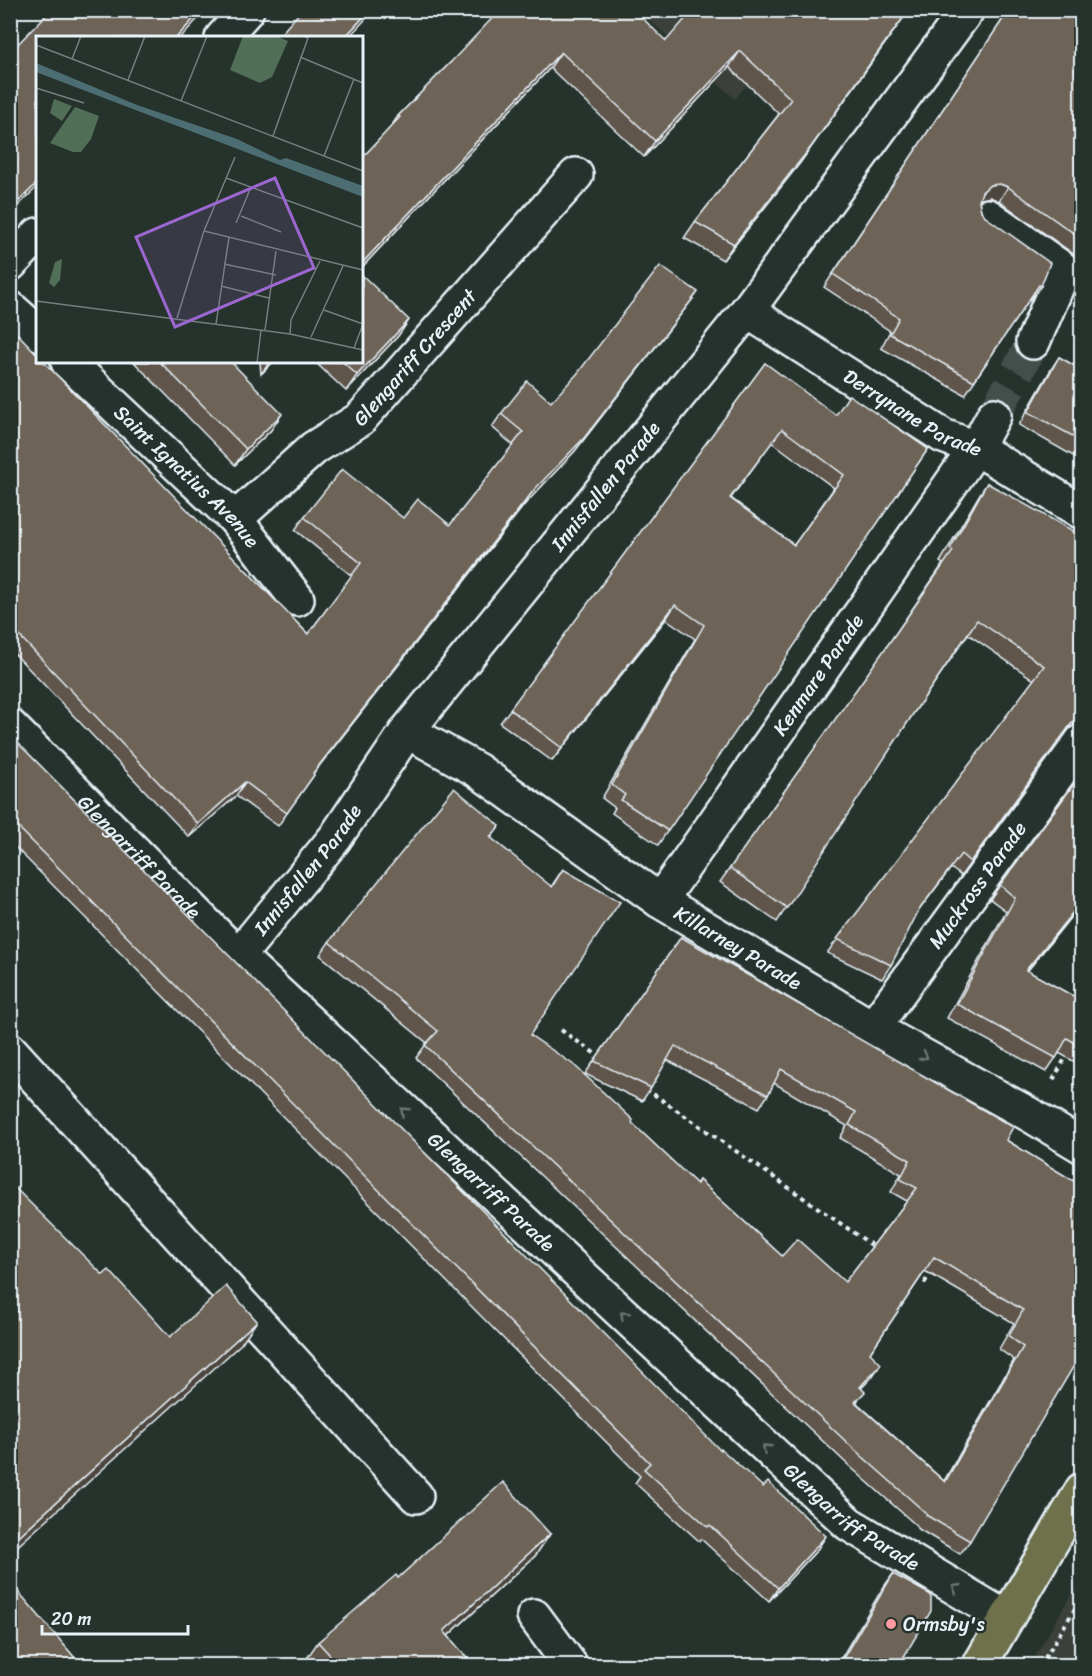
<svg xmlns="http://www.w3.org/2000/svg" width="1092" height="1676" font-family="Sriracha,sans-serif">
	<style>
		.built { fill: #3b413a }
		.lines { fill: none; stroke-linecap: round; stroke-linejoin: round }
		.minor-tunnel { stroke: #43504b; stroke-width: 33; stroke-dasharray: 33 16; stroke-linecap: butt }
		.minor-casing { stroke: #e8f1f8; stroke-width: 38 }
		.major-casing { stroke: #e8f1f8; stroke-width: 38 }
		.path { stroke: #e8f1f8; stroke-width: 4; stroke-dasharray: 4.5 4.5; stroke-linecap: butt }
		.minor { stroke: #26332d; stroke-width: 33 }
		.major { stroke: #6e714b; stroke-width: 33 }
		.wall { fill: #5e554b; stroke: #e8f1f8; stroke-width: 1.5; fill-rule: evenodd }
		.shaded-wall { fill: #4c453d; stroke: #e8f1f8; stroke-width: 1.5 }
		.building { fill: #6d6357; stroke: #e8f1f8; stroke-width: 1.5; fill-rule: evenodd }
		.oneway { stroke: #6a7674 }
		.poi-dot { fill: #ff9aa2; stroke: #26332d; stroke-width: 2 }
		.labels { text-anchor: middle; stroke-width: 5; stroke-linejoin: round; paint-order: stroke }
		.street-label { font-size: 20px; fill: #e8f1f8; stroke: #26332d }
		.poi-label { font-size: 20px; fill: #e8f1f8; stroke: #26332d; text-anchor: start }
		.inset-road { fill: none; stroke: #747f7e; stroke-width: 1.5 }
		.view { fill: #9c67d0; fill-opacity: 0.15; stroke: #9c67d0; stroke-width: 3 }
		.inset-edge { fill: none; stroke: #e8f1f8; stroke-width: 3 }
	</style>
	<rect width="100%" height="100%" fill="#26332d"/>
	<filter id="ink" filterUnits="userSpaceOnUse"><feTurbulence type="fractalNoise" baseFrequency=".0167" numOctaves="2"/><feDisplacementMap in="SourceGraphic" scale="12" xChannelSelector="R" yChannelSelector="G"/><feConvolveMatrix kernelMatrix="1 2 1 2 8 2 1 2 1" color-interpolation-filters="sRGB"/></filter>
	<g filter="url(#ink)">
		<g class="built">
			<path d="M640 11H809L735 99Z"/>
			<path d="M1081 1578V1665H1030Z"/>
		</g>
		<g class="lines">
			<path class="minor-tunnel" d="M994 415 1033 342"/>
			<defs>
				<g id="minor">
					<path d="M222 38 247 10"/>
					<path d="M988 216 1064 270 1033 342"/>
					<path d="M10 264 38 235"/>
					<path d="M10 308 38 333"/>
					<path id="s1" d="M747 311 943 436 976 448 1082 512"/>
					<path id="s2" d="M68 362 235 519 297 599"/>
					<path id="s3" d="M235 519 314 448 360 419 576 175"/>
					<path id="s4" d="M10 726 238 956 849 1524 1006 1618"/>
					<path id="s5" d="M407 731 477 770 660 901 873 1028 1032 1116 1082 1146"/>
					<path id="s6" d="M660 901 976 448 994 415"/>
					<path id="s7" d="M238 956 335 838 407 731 747 311 967 10"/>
					<path id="s8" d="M873 1028 1082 741"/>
					<path d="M10 1050 416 1496"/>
					<path d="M534 1616 571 1666"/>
				</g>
				<path id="major" d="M979 1666 1082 1490"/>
			</defs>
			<use href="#minor" class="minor-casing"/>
			<use href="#major" class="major-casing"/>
			<g class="path">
				<path d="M561 1030 600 1057"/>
				<path d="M1053 1080 1067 1055"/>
				<path d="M646 1089 876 1248"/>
				<path d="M917 1276 925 1282 932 1270"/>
				<path d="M1040 1666 1082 1597"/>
			</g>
			<use href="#minor" class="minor"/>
			<use href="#major" class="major"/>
		</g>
		<g class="wall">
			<path d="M293 10H374L298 15Z"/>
			<path d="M1009 10H1082V265L1081 261 1075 255 999 201 990 197 981 199 979 200 981 211 1041 286 1031 299 1030 298 965 395 881 348 890 331 824 287Z"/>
			<path d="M666 41 870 64 800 163 723 260 684 238 695 222 779 114 729 67 644 157 550 68 362 267V158L390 128 398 116 451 62Z"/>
			<path d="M1082 276V300L1074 294Z"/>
			<path d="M698 292 575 451 525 504 313 774 314 775 278 826 236 796 189 837 10 649V333L308 634 352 576 295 530 304 517 403 518 450 525 513 445 492 427 501 414 551 402Z"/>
			<path d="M409 320 398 336 346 391 315 362H362Z"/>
			<path d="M1059 357 1082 370V461L1019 425 1050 371Z"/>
			<path d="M134 362H231L271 430 235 465Z"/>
			<path d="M260 362H273L261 374Z"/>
			<path d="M765 363 835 415 928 449 658 845 612 813 615 808 602 798 695 639 666 619 552 761 500 723ZM772 442 834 488 794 545 731 498Z"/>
			<path d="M987 483 1075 724 1067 730 961 876 951 868 917 913 891 965 882 979 827 953 1034 680 968 634 913 714 777 922 720 882 881 655 943 564 940 562 978 497Z"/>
			<path d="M10 735 817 1550 769 1601 701 1539 699 1541 635 1483 640 1476 10 842Z"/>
			<path d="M1082 773V903L1027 971 1082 1001V1066L1059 1053 1046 1072 947 1018 1006 911 990 899Z"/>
			<path d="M500 826 491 838 551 887 563 869 530 1035 632 1123 696 1184 699 1180 782 1256 845 1282 907 1201 891 1192 901 1174 840 1138 847 1126 774 1083 768 1095 759 1108 667 1060 651 1088 642 1101 585 1074 681 937 1006 1140 1082 1186 970 1541 960 1554 917 1528 918 1527 846 1463 416 1058 427 1043 320 955 329 942ZM925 1271 1014 1323 999 1349 1014 1360 944 1481 857 1403 861 1388 872 1377 870 1353Z"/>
			<path d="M550 1534 535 1556 448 1636 473 1665H304L303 1664 318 1642 398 1578Z"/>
			<path d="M893 1574 899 1665H837L881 1591Z"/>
		</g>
		<g class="shaded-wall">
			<path d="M202 10H206L180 38H176Z"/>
			<path d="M370 10H374L348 38H344Z"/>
			<path d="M909 10 800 163 723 260 734 244Z"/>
			<path d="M740 51 729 67 644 157 655 141Z"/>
			<path d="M561 52 550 68 362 267V263Z"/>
			<path d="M38 182V186L10 214V210Z"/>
			<path d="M1000 184 1008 187 999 201 990 197 981 199 972 206 982 192 990 185Z"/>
			<path d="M698 292 575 451 525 504 303 786 313 773 534 490Z"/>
			<path d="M409 320 398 336 346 391 357 375Z"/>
			<path d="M270 362H273L261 374Z"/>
			<path d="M282 414 271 430 235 465 246 449Z"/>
			<path d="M675 605 666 619 552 761 562 748Z"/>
			<path d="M1082 712V723L1075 724 1067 730 961 876 1077 716Z"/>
			<path d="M245 782 236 796 189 837 198 824Z"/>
			<path d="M1082 901V903L1017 984 1026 970Z"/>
			<path d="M257 1321 241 1344 10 1553V1544Z"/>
			<path d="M881 1364 872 1377 850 1400 860 1387Z"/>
			<path d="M550 1534 535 1556 429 1653 444 1631Z"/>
			<path d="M826 1536 817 1550 769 1601 778 1588Z"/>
		</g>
		<g class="building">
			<path d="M51 10H202L176 38H38V182L10 210V49L12 50Z"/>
			<path d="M302 10H370L344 38H277Z"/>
			<path d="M500 10H634L666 41 693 10H845L850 15 854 10H909L881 48 811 147 734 244 695 222 791 99 740 51 655 141 561 52 362 263V158L400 117 398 116 451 62Z"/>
			<path d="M1009 10H1082V239L1008 187 1000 184 990 185 982 192 979 201 981 211 987 218 1050 263 1041 286 1039 285 974 381 890 334 899 318 833 274Z"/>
			<path d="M660 266 698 292 584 438 534 490 313 773 314 775 287 813 245 782 198 824 10 626V333L14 330 38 355V362H44L308 634 361 563 304 517 342 469 403 518 418 499 450 525 523 432 501 414 527 381 551 402 577 374Z"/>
			<path d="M362 275 409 320 357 375 343 362H362Z"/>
			<path d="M1059 357 1082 370V441L1028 412Z"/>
			<path d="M160 362H231L282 414 246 449Z"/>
			<path d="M765 363 836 415 849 395 928 449 668 831 621 800 625 795 612 785 704 625 675 605 562 748 510 709ZM782 429 844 475 794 545 730 498Z"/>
			<path d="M987 483 1082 536V712L1077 716 970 862 961 854 919 910 891 965 837 939 1044 666 977 620 913 714 787 908 730 868 887 646 953 551 950 549Z"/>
			<path d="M10 735 720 1450 721 1449 763 1487 768 1482 826 1536 778 1588 710 1525 708 1527 644 1469 650 1463 10 819Z"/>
			<path d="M1082 773V901L1026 970 1082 1001V1047L1067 1038 1056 1058 957 1004 1015 898 1000 885Z"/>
			<path d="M454 788 500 826 490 837 552 887 563 869 620 902 530 1035 574 1065 633 1120 632 1123 697 1184 699 1180 782 1256 797 1239 845 1282 917 1188 900 1179 910 1160 849 1125 856 1112 781 1069 768 1095 675 1046 651 1088 594 1061 681 937 1013 1127 1006 1140 1082 1186V1352L970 1541 926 1515 927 1514 855 1450 425 1045 438 1031 329 942ZM934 1257 1023 1310 1009 1336 1023 1347 945 1482 855 1402 865 1392 860 1387 881 1364 870 1353Z"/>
			<path d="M10 1183 103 1275 109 1270 170 1337 226 1286 257 1321 10 1544Z"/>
			<path d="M503 1482 550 1534 444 1631 473 1665H339L318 1642 396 1575 398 1578Z"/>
			<path d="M893 1574 931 1595V1611L899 1665H839Z"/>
			<path d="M10 1582 76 1659 69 1665H10Z"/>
		</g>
		<defs><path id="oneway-chevron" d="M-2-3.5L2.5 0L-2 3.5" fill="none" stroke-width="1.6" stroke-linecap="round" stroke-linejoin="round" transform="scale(1.5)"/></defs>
		<g class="oneway">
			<use href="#oneway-chevron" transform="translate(924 1056) rotate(29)"/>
			<use href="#oneway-chevron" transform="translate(404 1111) rotate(-137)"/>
			<use href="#oneway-chevron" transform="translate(624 1315) rotate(-137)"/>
			<use href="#oneway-chevron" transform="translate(766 1448) rotate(-137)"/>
			<use href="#oneway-chevron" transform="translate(956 1588) rotate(-149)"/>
		</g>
	</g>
	<circle class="poi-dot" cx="891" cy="1624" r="6"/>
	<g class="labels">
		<g class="street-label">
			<text dy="7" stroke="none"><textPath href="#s3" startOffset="243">Glengariff Crescent</textPath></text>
			<text dy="7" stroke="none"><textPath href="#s1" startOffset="195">Derrynane Parade</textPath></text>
			<text dy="7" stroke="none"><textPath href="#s2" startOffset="165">Saint Ignatius Avenue</textPath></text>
			<text dy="7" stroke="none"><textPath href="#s7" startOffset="597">Innisfallen Parade</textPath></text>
			<text dy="7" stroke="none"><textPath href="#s6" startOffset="276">Kenmare Parade</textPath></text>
			<text dy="7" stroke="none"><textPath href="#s4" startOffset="184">Glengarriff Parade</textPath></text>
			<text dy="7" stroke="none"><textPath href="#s7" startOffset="111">Innisfallen Parade</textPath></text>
			<text dy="7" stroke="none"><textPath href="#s8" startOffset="177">Muckross Parade</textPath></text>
			<text dy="7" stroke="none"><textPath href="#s5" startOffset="396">Killarney Parade</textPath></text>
			<text dy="7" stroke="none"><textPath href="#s4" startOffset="670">Glengarriff Parade</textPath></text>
			<text dy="7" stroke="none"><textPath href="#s4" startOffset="1156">Glengarriff Parade</textPath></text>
		</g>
		<g class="poi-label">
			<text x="903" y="1631">Ormsby's</text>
		</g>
	</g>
	<g transform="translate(36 36)">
		<rect width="327" height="327" fill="#26332d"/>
		<path d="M207 0H240L252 5 236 41 224 47 194 34ZM18 63 36 70 26 85 14 77ZM39 71 63 80 55 103 45 116H37L14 107ZM26 223 24 244 18 251 13 247 19 226Z" fill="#516e56"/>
		<path d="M0 27 101 69 201 103 244 124 250 122 327 150V161L0 36Z" fill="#4c6e73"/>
		<path class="inset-road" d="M0 9 327 135M264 21 327 47M36 23 45 0M92 44 109 0M0 52 48 67M145 65 171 0M237 100 272 2 268 0M288 120 318 43M190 142 327 192M205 180 245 196M200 187 215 151M168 195 327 234M188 228 240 239M185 250 233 262M0 265 254 298 327 314M288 274 327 288 318 312M141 282 168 195 199 121M180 288 193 201M229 294 240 215M254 298 255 284 284 225M275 301 307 230M221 327 225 294"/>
		<path class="view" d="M239 142 278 232 139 291 100 201Z"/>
		<rect width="327" height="327" class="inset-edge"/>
	</g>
	<rect width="1092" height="1676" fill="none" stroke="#26332d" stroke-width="36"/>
	<rect x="18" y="18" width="1056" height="1640" fill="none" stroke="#e8f1f8" stroke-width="2" filter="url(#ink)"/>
	<path d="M42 1625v9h146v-9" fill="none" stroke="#e8f1f8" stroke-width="3"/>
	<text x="51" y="1625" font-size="18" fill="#e8f1f8" stroke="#26332d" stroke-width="4.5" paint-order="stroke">20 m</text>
</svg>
